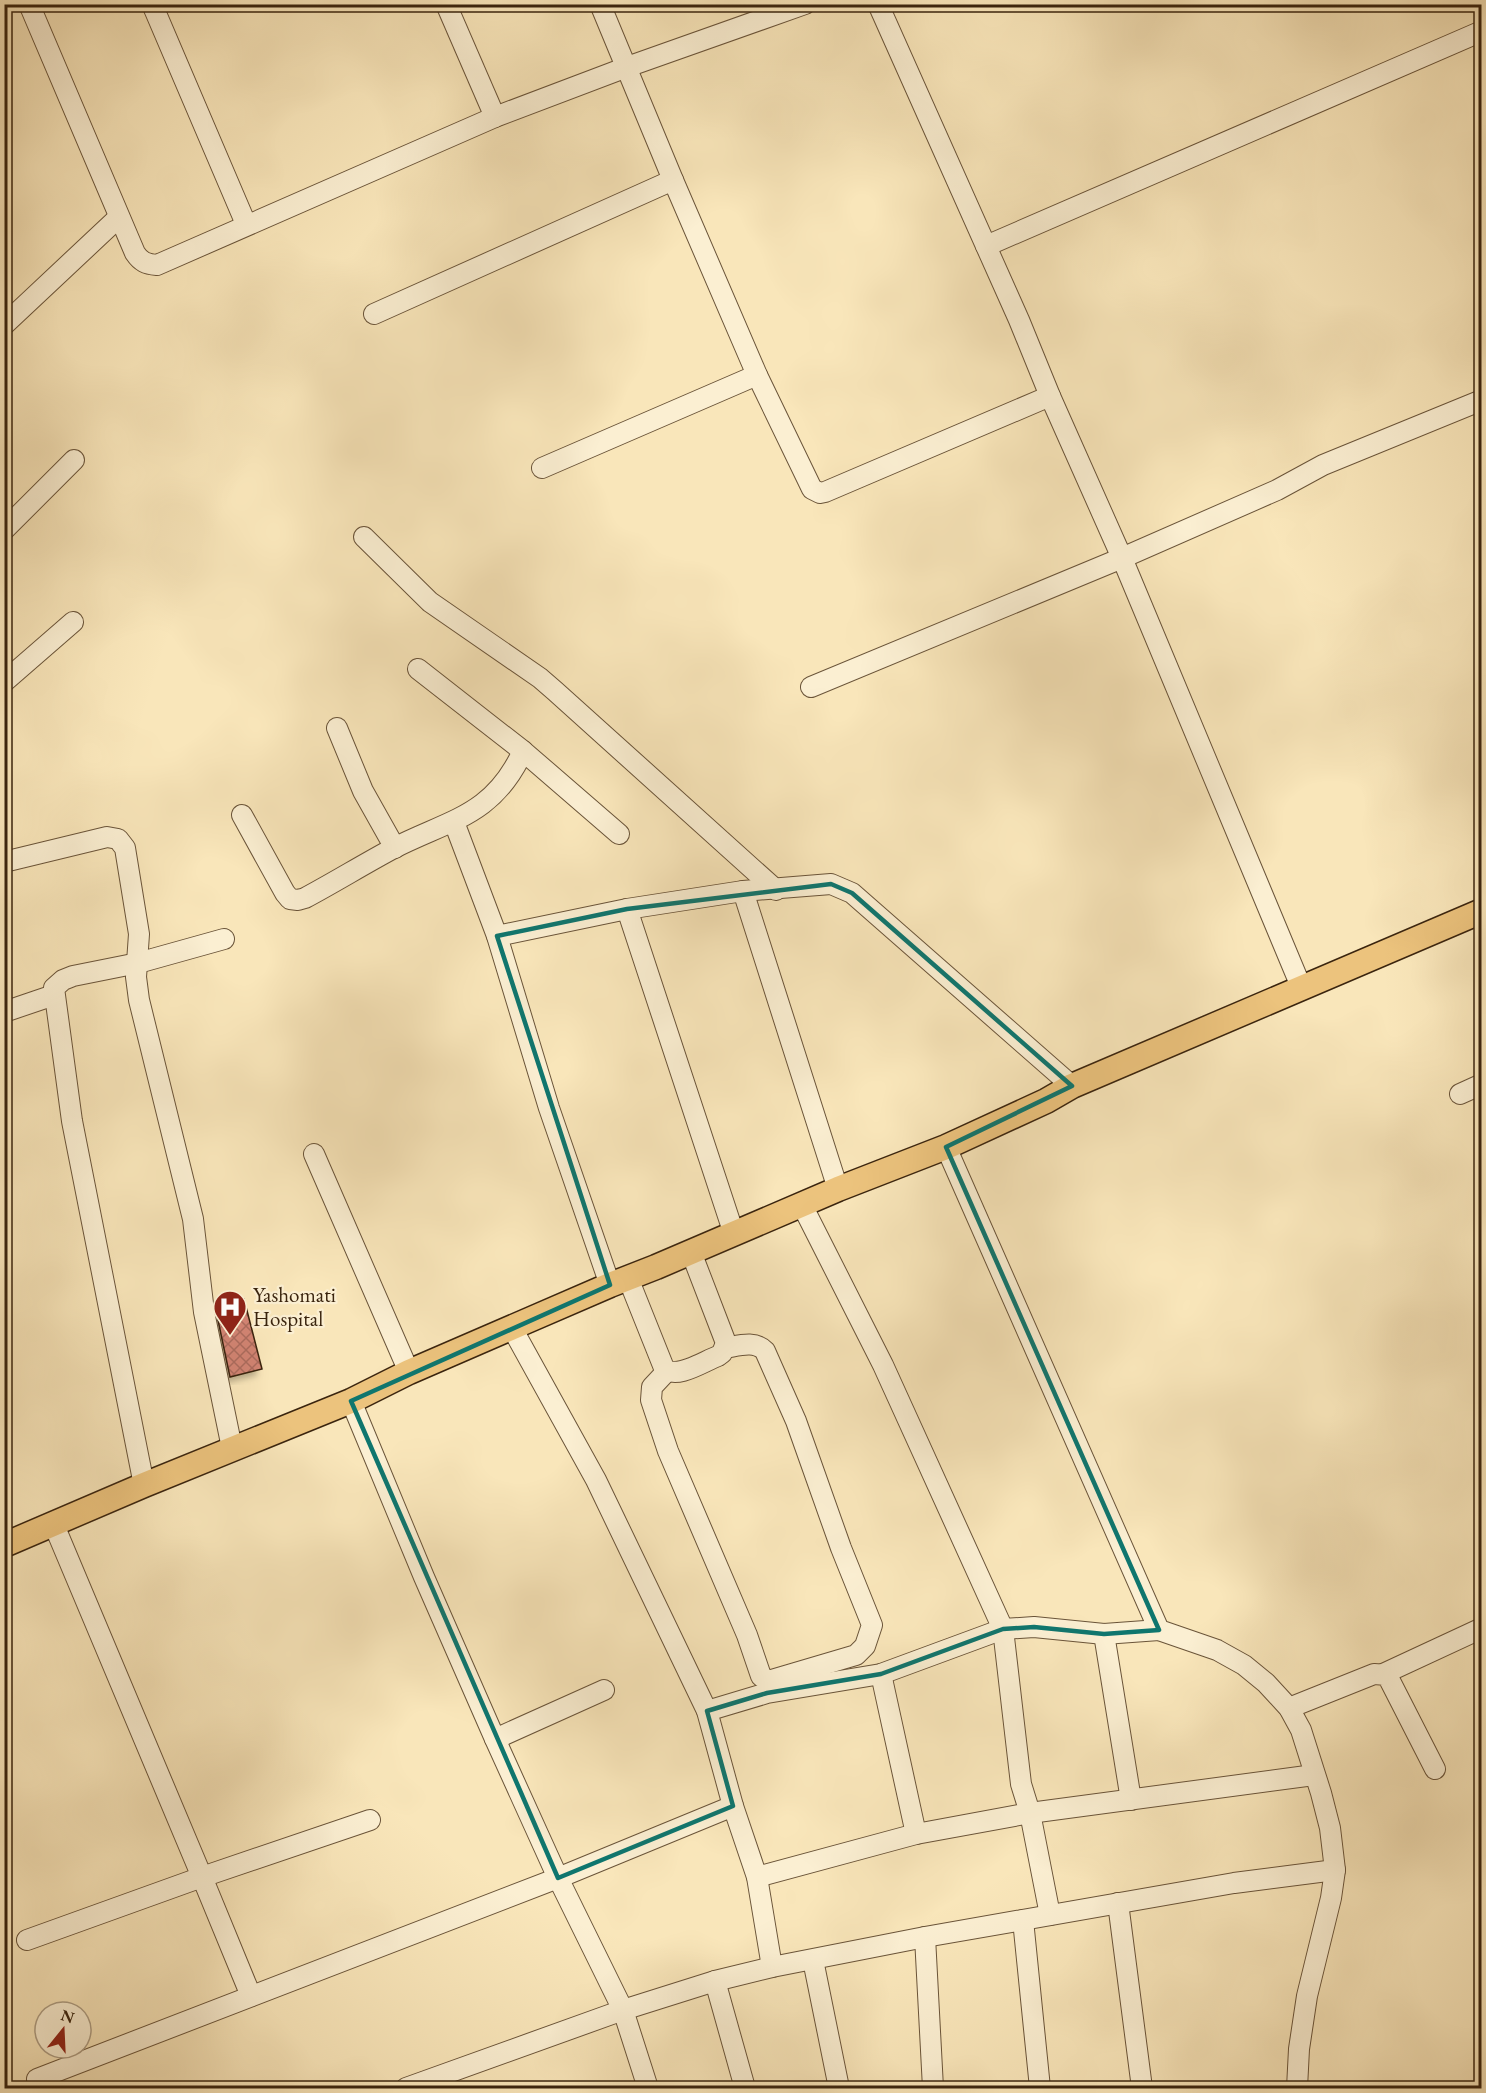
<svg xmlns="http://www.w3.org/2000/svg" width="1486" height="2093" font-family="'EB Garamond',serif">
	<style>
		.building { fill: url(#building-cross-hatch); stroke: #3a240e; stroke-width: 1.5; filter: url(#shadow) }
		.lines { fill: none; stroke-linecap: round; stroke-linejoin: round }
		.minor-casing { stroke: #6a5439; stroke-width: 22 }
		.major-casing { stroke: #3a240e; stroke-width: 27 }
		.minor { stroke: #fbefd2; stroke-width: 20 }
		.major { stroke: #ecc37d; stroke-width: 24 }
		.marked { fill: none; stroke: #0f766e; stroke-width: 4.5; stroke-linejoin: round }
		.labels { text-anchor: middle; stroke-width: 4.5; stroke-linejoin: round; paint-order: stroke }
		.poi-label { font-size: 21px; fill: #3a240e; stroke: #fbefd2; text-anchor: start }
	</style>
	<defs>
		<pattern id="building-cross-hatch" width="8" height="8" patternUnits="userSpaceOnUse" patternTransform="scale(1.5)"><rect width="8" height="8" fill="#d18372"/><path d="M0 0l8 8M0 8l8-8" fill="none" stroke="#ab6b5c"/></pattern>
		<filter id="shadow"><feDropShadow dx="-5.5" dy="5.5" stdDeviation="3" flood-color="#0004"/></filter>
	</defs>
	<rect width="100%" height="100%" fill="#f9e6ba"/>
	<filter id="stains"><feTurbulence type="fractalNoise" baseFrequency=".00333" numOctaves="4"/><feColorMatrix values="0 0 0 0 .2 0 0 0 0 .09 0 0 0 0 .02 0 0 0 .5 -.17"/></filter>
	<radialGradient id="worn" r=".72"><stop offset=".6" stop-color="#630" stop-opacity="0"/><stop offset="1" stop-color="#630" stop-opacity=".3"/></radialGradient>
	<path class="building" d="M244 1299 262 1369 230 1377 215 1306Z"/>
	<g class="lines">
		<defs>
			<g id="minor">
				<path d="M29 4 135 253C141 262 146 264 157 265L495 117 627 67 805 4"/>
				<path d="M152 4 246 224"/>
				<path d="M446 4 495 117"/>
				<path d="M600 4 673 180 757 375 812 489 820 493 825 492 1050 396"/>
				<path d="M878 4 1019 320 1050 396 1122 558 1302 989"/>
				<path d="M986 246 1482 31"/>
				<path d="M374 314 673 180"/>
				<path d="M4 325 119 217"/>
				<path d="M542 468 757 375"/>
				<path d="M4 530 74 460"/>
				<path d="M364 537 430 602 540 678 555 691 776 890"/>
				<path d="M418 669 523 751 619 834"/>
				<path d="M4 682 73 622"/>
				<path d="M811 687 1122 558 1277 490 1323 465 1482 400"/>
				<path d="M337 728 363 791 395 848"/>
				<path d="M242 815 285 893 290 899 298 900 305 898C335 882 364 864 394 848 451 819 493 816 523 751"/>
				<path d="M454 822 497 936 549 1108 610 1285"/>
				<path d="M8 861 107 837 118 839 125 848 139 934 136 977 139 1000 193 1219 204 1312 232 1448"/>
				<path d="M743 891 838 1189"/>
				<path d="M627 909 734 1234"/>
				<path d="M497 936 627 909 743 891 831 884 852 893 1072 1086"/>
				<path d="M4 1012 54 995"/>
				<path d="M1460 1094 1482 1084"/>
				<path d="M946 1147 1159 1630 1217 1650 1244 1665 1266 1683 1289 1708 1301 1730 1321 1793 1330 1828 1335 1870 1331 1898 1307 1996 1299 2049 1297 2088"/>
				<path d="M314 1154 409 1372"/>
				<path d="M802 1205 883 1365 1003 1629 1021 1784 1030 1813 1050 1915"/>
				<path d="M628 1278 664 1368C677 1380 704 1361 718 1356L722 1353 726 1343 691 1252"/>
				<path d="M512 1328 596 1480 707 1711 733 1806 757 1877 772 1967"/>
				<path d="M667 1371 652 1387 651 1400 668 1451 747 1635 761 1676 768 1681 856 1655 865 1646 872 1625 841 1548 796 1421 765 1351C755 1340 738 1346 725 1348"/>
				<path d="M351 1401 424 1577 495 1739 558 1878 623 2010 648 2088"/>
				<path d="M144 1485 72 1121 54 988 63 980 73 976 138 963 224 939"/>
				<path d="M54 1525 202 1877 251 1996"/>
				<path d="M1104 1634 1131 1800"/>
				<path d="M881 1674 916 1834"/>
				<path d="M1383 1674 1482 1628"/>
				<path d="M1289 1708 1374 1674 1387 1675 1435 1769"/>
				<path d="M707 1711 767 1693 881 1674 1003 1629 1034 1627 1104 1634 1159 1630"/>
				<path d="M495 1739 604 1690"/>
				<path d="M757 1877 916 1834 1030 1813 1314 1775"/>
				<path d="M1118 1903 1142 2088"/>
				<path d="M1023 1920 1040 2088"/>
				<path d="M925 1937 933 2088"/>
				<path d="M27 1940 202 1877 370 1820"/>
				<path d="M813 1960 839 2088"/>
				<path d="M715 1981 745 2088"/>
				<path d="M37 2079 558 1878 733 1806"/>
				<path d="M406 2088 623 2010 715 1981 772 1967 925 1937 1234 1883 1335 1870"/>
			</g>
			<path id="major" d="M4 1545 144 1485 351 1401 409 1372 610 1285 656 1267 838 1189 946 1147 1046 1101 1072 1086 1482 911"/>
		</defs>
		<use href="#minor" class="minor-casing"/>
		<use href="#major" class="major-casing"/>
		<use href="#minor" class="minor"/>
		<use href="#major" class="major"/>
	</g>
	<path class="marked" d="M831 884 852 893 1072 1086 946 1147 1159 1630 1104 1634 1034 1627 1003 1629 881 1674 767 1693 707 1711 733 1806 558 1878 351 1401 610 1285 497 936 627 909Z"/>
	<defs>
		<symbol id="hospital-pin" viewBox="-11 -11 22 30"><path d="M0 17L-7.5 6A9.5 9.5 0 1 1 7.5 6Z" fill="#8f2418" stroke="#fbefd2"/><path d="M-5-5h3v3.5h4V-5h3V5h-3V1.5h-4V5h-3Z" fill="#fff"/></symbol>
	</defs>
	<g fill-rule="evenodd">
		<use href="#hospital-pin" x="211" y="1288" width="38" height="52"/>
	</g>
	<g class="labels">
		<g class="poi-label">
			<text x="253" y="1302">Yashomati<tspan x="253" dy="24">Hospital</tspan></text>
		</g>
	</g>
	<rect width="1486" height="2093" fill="none" stroke="#f9e6ba" stroke-width="24"/>
	<rect x="6" y="6" width="1474" height="2081" fill="none" stroke="#3a240e" stroke-width="3"/>
	<rect x="12" y="12" width="1462" height="2069" fill="none" stroke="#3a240e" stroke-width="1.5"/>
	<g transform="translate(63 2030) rotate(18)"><circle r="28" fill="#fbefd2" stroke="#ae9e84" stroke-width="1.5"/>
	<path d="M0-4.5L10 22L0 15L-10 22Z" fill="#8f2418"/>
	<text y="-9" font-size="16" font-weight="bold" text-anchor="middle" fill="#3a240e">N</text>
	</g>
	<rect width="100%" height="100%" filter="url(#stains)"/>
	<rect width="100%" height="100%" fill="url(#worn)"/>
</svg>
